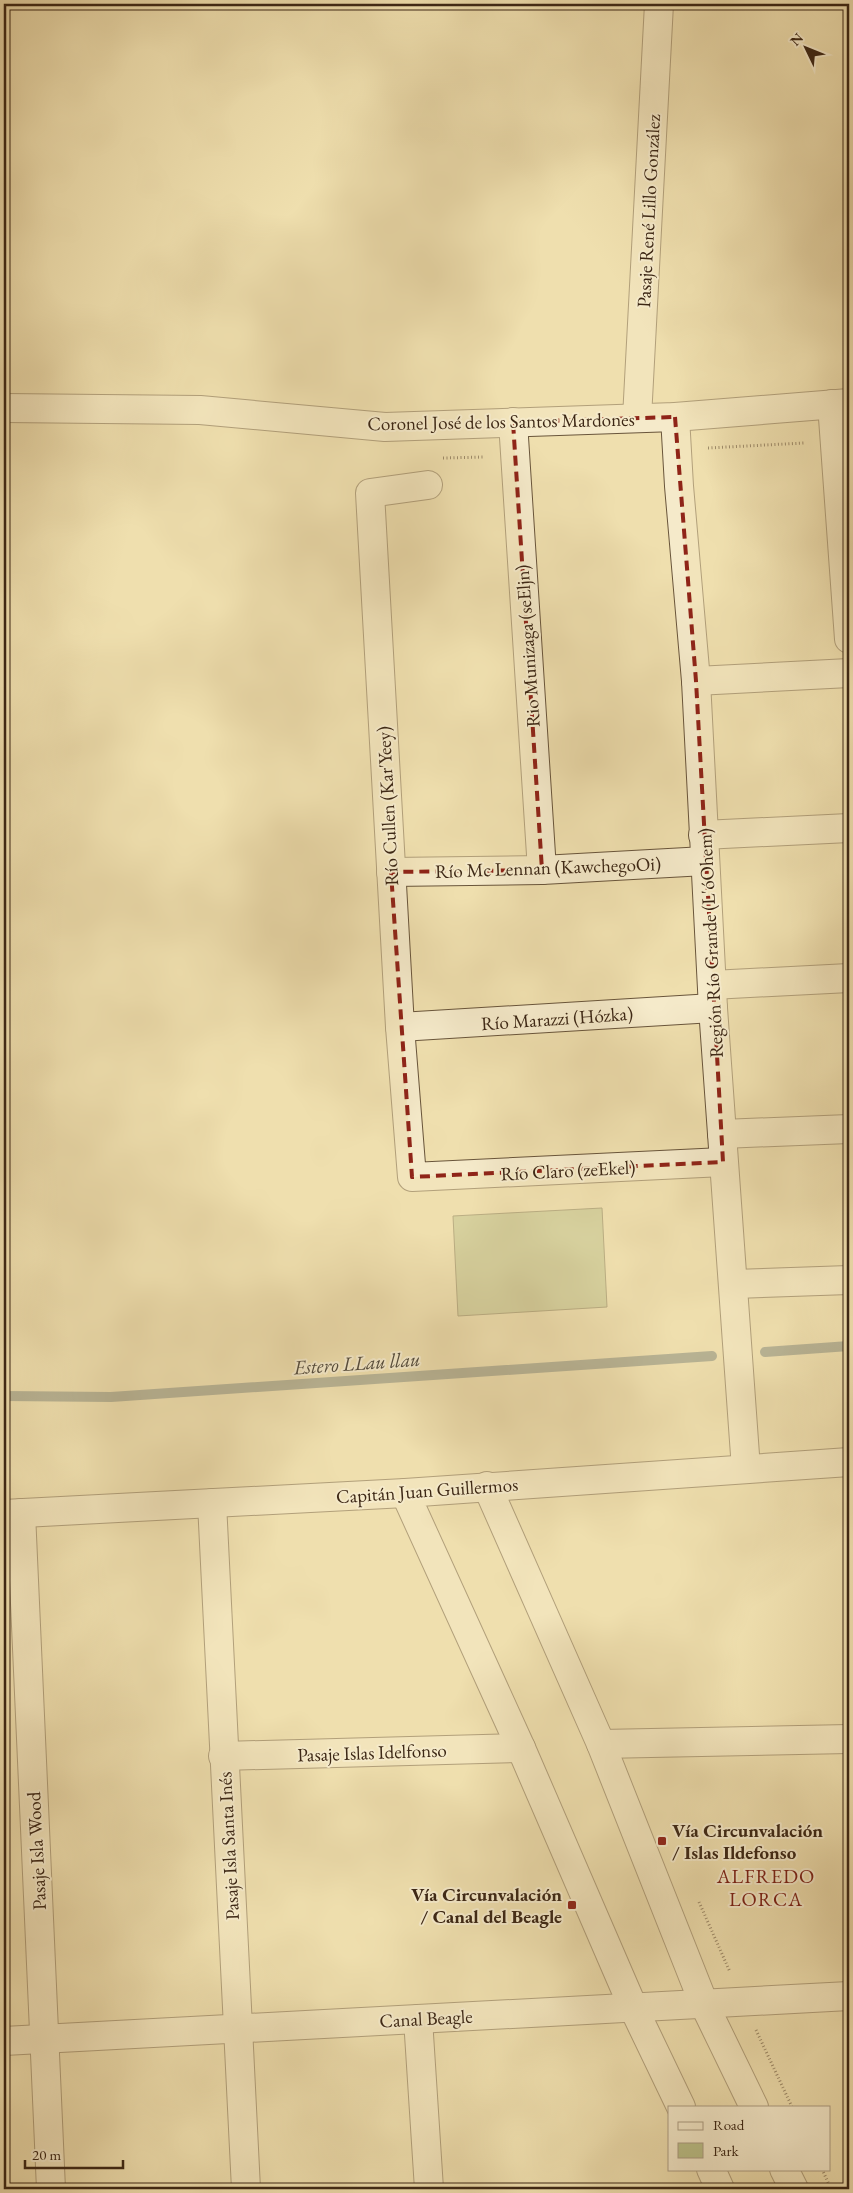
<svg xmlns="http://www.w3.org/2000/svg" width="853" height="2193" font-family="'EB Garamond',serif">
	<style>
		.green { fill: #bbc189; stroke: #7c744f }
		.lines { fill: none; stroke-linecap: round; stroke-linejoin: round }
		.stream { stroke: #767f74; stroke-width: 10 }
		.minor-casing { stroke: #69553b; stroke-width: 30 }
		.tertiary-casing { stroke: #69553b; stroke-width: 30 }
		.path { stroke: #3c2715; stroke-width: 3; stroke-dasharray: 1 2.5; stroke-linecap: butt }
		.minor { stroke: #f5eaca; stroke-width: 28 }
		.tertiary { stroke: #f5eaca; stroke-width: 28 }
		.marked { fill: none; stroke: #8f2418; stroke-width: 4; stroke-dasharray: 10 6; stroke-linejoin: round }
		.poi-dot { fill: #8f2418; stroke: #f5eaca; stroke-width: 2 }
		.labels { text-anchor: middle; stroke-width: 4; stroke-linejoin: round; paint-order: stroke }
		.street-label { font-size: 19px; fill: #3c2715; stroke: #f5eaca }
		.poi-label { font-size: 19px; font-weight: bold; fill: #3c2715; stroke: #f5eaca; text-anchor: start }
		.water-label { font-size: 20px; font-style: italic; fill: #544c3d; stroke: #f5eaca }
		.neighbourhood-label { font-size: 20px; letter-spacing: 1px; fill: #7a1f14; stroke: #f5eaca }
	</style>
	<rect width="100%" height="100%" fill="#efdfae"/>
	<filter id="stains"><feTurbulence type="fractalNoise" baseFrequency=".004" numOctaves="4"/><feColorMatrix values="0 0 0 0 .2 0 0 0 0 .09 0 0 0 0 .02 0 0 0 .5 -.17"/></filter>
	<radialGradient id="worn" r=".72"><stop offset=".6" stop-color="#630" stop-opacity="0"/><stop offset="1" stop-color="#630" stop-opacity=".3"/></radialGradient>
	<path class="green" d="M602 1208 607 1307 458 1316 453 1216Z"/>
	<g class="lines">
		<g class="stream">
			<path d="M765 1352 849 1346"/>
			<path d="M4 1396 111 1397 712 1356"/>
		</g>
		<defs>
			<g id="minor">
				<path d="M832 404 849 639"/>
				<path d="M675 417 679 486 696 681 713 1008 746 1469"/>
				<path d="M637 418 659 4"/>
				<path d="M513 422 542 870"/>
				<path d="M428 485 370 493 400 1027 412 1177 723 1162"/>
				<path d="M696 681 849 673"/>
				<path d="M703 835 849 828"/>
				<path d="M391 872 542 870 705 861"/>
				<path d="M712 985 849 978"/>
				<path d="M400 1027 713 1008"/>
				<path d="M722 1134 849 1129"/>
				<path d="M734 1284 849 1280"/>
				<path d="M212 1503 246 2189"/>
				<path d="M21 1513 51 2189"/>
				<path d="M4 1514 405 1493"/>
				<path d="M601 1744 849 1739"/>
				<path d="M223 1756 521 1748"/>
				<path d="M418 2019 429 2189"/>
				<path d="M4 2041 849 1996"/>
			</g>
			<g id="tertiary">
				<path d="M4 408 200 410 385 427 675 417 849 403"/>
				<path d="M487 1486 601 1744 704 2004 754 2107"/>
				<path d="M681 2107 633 2007 521 1748 405 1493 849 1462"/>
				<path d="M711 2169 720 2189"/>
				<path d="M784 2169 794 2189"/>
			</g>
		</defs>
		<use href="#minor" class="minor-casing"/>
		<use href="#tertiary" class="tertiary-casing"/>
		<g class="path">
			<path d="M708 448 804 443"/>
			<path d="M443 458 484 457"/>
			<path d="M699 1902 730 1972"/>
			<path d="M756 2030 792 2107"/>
			<path d="M822 2169 831 2189"/>
		</g>
		<use href="#minor" class="minor"/>
		<use href="#tertiary" class="tertiary"/>
	</g>
	<path d="M0 0H853V2193H0ZM675 417 696 681 723 1162 412 1177 391 872 542 870 513 422Z" fill="#efdfae" fill-opacity=".55" fill-rule="evenodd"/>
	<path class="marked" d="M675 417 696 681 723 1162 412 1177 391 872 542 870 513 422Z"/>
	<g class="poi-dot">
		<rect x="657" y="1836" width="10" height="10" rx="2.5"/>
		<rect x="567" y="1900" width="10" height="10" rx="2.5"/>
	</g>
	<g class="labels">
		<g class="street-label">
			<text transform="translate(648 211) rotate(-87)" y="7">Pasaje René Lillo González</text>
			<text transform="translate(501 421) rotate(-1)" y="7">Coronel José de los Santos Mardones</text>
			<text transform="translate(527 646) rotate(-94)" y="7">Rio Munizaga (seEljn)</text>
			<text transform="translate(387 806) rotate(-93)" y="7">Río Cullen (Kar'Yeey)</text>
			<text transform="translate(548 867) rotate(-2)" y="7">Río Mc Lennan (KawchegoOi)</text>
			<text transform="translate(710 943) rotate(-93)" y="7">Región Río Grande (L'óOhem)</text>
			<text transform="translate(557 1018) rotate(-4)" y="7">Río Marazzi (Hózka)</text>
			<text transform="translate(568 1170) rotate(-3)" y="7">Río Claro (zeEkel)</text>
			<text transform="translate(427 1490) rotate(-4)" y="7">Capitán Juan Guillermos</text>
			<text transform="translate(372 1752) rotate(-2)" y="7">Pasaje Islas Idelfonso</text>
			<text transform="translate(228 1846) rotate(-93)" y="7">Pasaje Isla Santa Inés</text>
			<text transform="translate(36 1851) rotate(-93)" y="7">Pasaje Isla Wood</text>
			<text transform="translate(426 2018) rotate(-3)" y="7">Canal Beagle</text>
		</g>
		<g class="poi-label">
			<text x="672" y="1837">Vía Circunvalación<tspan x="672" dy="22">/ Islas Ildefonso</tspan></text>
			<text x="562" y="1901" text-anchor="end">Vía Circunvalación<tspan x="562" dy="22">/ Canal del Beagle</tspan></text>
		</g>
		<g class="water-label">
			<text transform="translate(357 1363) rotate(-4)" y="7">Estero LLau llau</text>
		</g>
		<g class="neighbourhood-label">
			<text x="766" y="1883">ALFREDO<tspan x="766" dy="23">LORCA</tspan></text>
		</g>
	</g>
	<rect width="853" height="2193" fill="none" stroke="#efdfae" stroke-width="20"/>
	<rect x="5" y="5" width="843" height="2183" fill="none" stroke="#3c2715" stroke-width="2.5"/>
	<rect x="10" y="10" width="833" height="2173" fill="none" stroke="#3c2715"/>
	<rect x="668" y="2106" width="162" height="65" fill="#f5eaca" stroke="#ab9c82"/>
	<rect x="678" y="2122" width="25" height="8" fill="#f5eaca" stroke="#ab9c82"/>
	<text x="713" y="2130" font-size="15" fill="#3c2715">Road</text>
	<rect x="678" y="2143" width="25" height="15" fill="#bbc189" stroke="#ab9c82"/>
	<text x="713" y="2156" font-size="15" fill="#3c2715">Park</text>
	<g transform="translate(806 48) rotate(313)" stroke="#f5eaca" stroke-width="4" paint-order="stroke">
	<path d="M0-4L9 19L0 12L-9 19Z" fill="#3c2715"/>
	<text y="-8" font-size="14" font-weight="bold" text-anchor="middle" fill="#3c2715">N</text>
	</g>
	<path d="M25 2160v8h98v-8" fill="none" stroke="#3c2715" stroke-width="2.5"/>
	<text x="32" y="2160" font-size="15" fill="#3c2715" stroke="#f5eaca" stroke-width="4" paint-order="stroke">20 m</text>
	<rect width="100%" height="100%" filter="url(#stains)"/>
	<rect width="100%" height="100%" fill="url(#worn)"/>
</svg>
